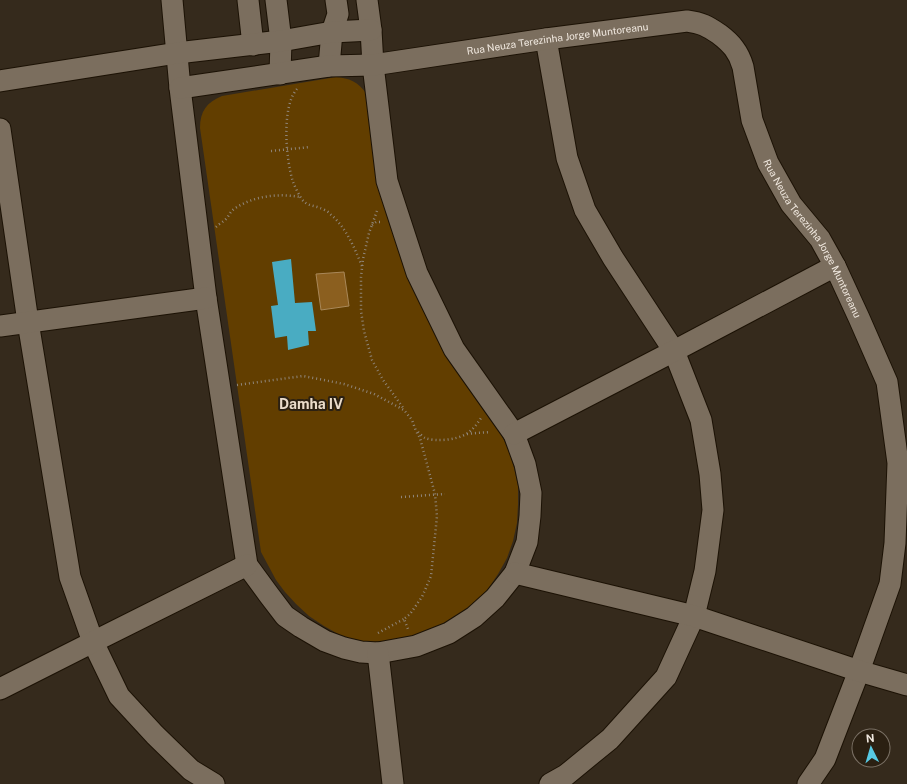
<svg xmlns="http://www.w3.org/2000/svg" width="907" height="784" font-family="'Public Sans',sans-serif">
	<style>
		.green { fill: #623e00 }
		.water { fill: #8b5f1f; stroke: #a98859 }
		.building { fill: #49acc2 }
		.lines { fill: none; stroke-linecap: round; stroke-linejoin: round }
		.minor-casing { stroke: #1c1205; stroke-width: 23 }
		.path { stroke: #90867a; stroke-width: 2.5; stroke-dasharray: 1 3; stroke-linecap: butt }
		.minor { stroke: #7b6e5e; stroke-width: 21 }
		.labels { text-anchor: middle; stroke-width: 4; stroke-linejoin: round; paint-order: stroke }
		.street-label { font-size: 10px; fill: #f0e8df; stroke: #2b2012 }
		.district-label { font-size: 14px; font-weight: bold; fill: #ebdcca; stroke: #2b2012 }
	</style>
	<rect width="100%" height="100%" fill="#352a1c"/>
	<path class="green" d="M336 77C349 78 358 82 366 93L454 366 477 401 501 434 509 451 514 468 518 486V505L517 523 513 541 507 558 498 574 488 589 475 603 446 625 412 638 375 643 357 641 340 635 324 626 309 616 296 604 285 592 276 580 261 552 237 385 200 128C200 111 207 102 222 96Z"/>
	<path class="water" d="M344 272 349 306 321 310 316 274Z"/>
	<path class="building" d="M291 259 295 303 312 302 316 331H308L309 345 288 350 287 336 275 338 271 306 278 305 272 262Z"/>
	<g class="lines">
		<defs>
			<g id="minor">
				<path d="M172 0 180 88 206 298 247 565 269 595 285 616 301 627 325 641 344 648 361 652 378 653 416 646 449 633 474 617 495 598 515 573 527 542 530 516 531 493 525 464 514 434 454 349 417 273 387 181 373 65 371 30 367 0"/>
				<path d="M248 0 253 45"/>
				<path d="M276 0 281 41 280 74"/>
				<path d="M546 39 567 158 585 210 613 258 674 351 701 420 710 474 713 510 705 571 694 616 666 677 610 739 566 775 550 784"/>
				<path d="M329 66 332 32 338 14 336 0"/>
				<path d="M0 81 177 53 281 41 332 32 371 30"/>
				<path id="s1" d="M180 88 329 66 373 65 546 39 687 21C702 23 707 26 719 34 731 43 739 52 743 67L752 120 768 163 791 204 820 239 835 266 859 318 887 382 898 463 895 543 890 584 859 671 825 759 808 784"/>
				<path d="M0 129 28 322 70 577 93 642 119 696 155 735 191 770 214 784"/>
				<path d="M0 326 206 298"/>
				<path d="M514 434 674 351 835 266"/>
				<path d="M515 573 694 616 859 671 907 685"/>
				<path d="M378 653 393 784"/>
				<path d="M0 689 93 642 247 565"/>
			</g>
		</defs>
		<use href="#minor" class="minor-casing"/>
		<g class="path">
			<path d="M297 89C281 107 286 160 293 182 295 187 298 193 301 198 306 206 313 205 320 208 323 209 328 211 330 214 346 227 354 247 362 266"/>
			<path d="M271 151 310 147"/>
			<path d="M377 211 369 233 363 259 361 277V311L364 331 372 360 383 380 404 409"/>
			<path d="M372 225 376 222H382"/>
			<path d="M216 227C219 224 223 222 226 219 229 216 230 212 234 209 253 196 278 193 300 197"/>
			<path d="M237 385 303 376 344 384 374 394 404 410 412 420 416 431 420 438 435 494 437 516 431 576 422 597 410 614 404 619 408 629"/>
			<path d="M418 432C420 434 423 437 425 438 436 442 456 440 466 434 472 431 477 424 481 418"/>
			<path d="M467 434 477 433 490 432"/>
			<path d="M401 497 445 494"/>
			<path d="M378 633 404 619"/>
		</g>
		<use href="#minor" class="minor"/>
	</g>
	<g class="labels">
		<g class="street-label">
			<text dy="4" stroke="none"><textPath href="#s1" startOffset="381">Rua Neuza Terezinha Jorge Muntoreanu</textPath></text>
			<text dy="4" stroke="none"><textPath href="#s1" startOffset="776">Rua Neuza Terezinha Jorge Muntoreanu</textPath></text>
		</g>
		<g class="district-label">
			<text x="311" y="409">Damha IV</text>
		</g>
	</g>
	<g transform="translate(871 748) rotate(355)"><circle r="19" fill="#2b2012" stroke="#7a7064"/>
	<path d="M0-3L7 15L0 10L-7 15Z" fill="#57c9e3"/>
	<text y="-6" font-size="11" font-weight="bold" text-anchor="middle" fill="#f0e8df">N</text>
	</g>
</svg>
